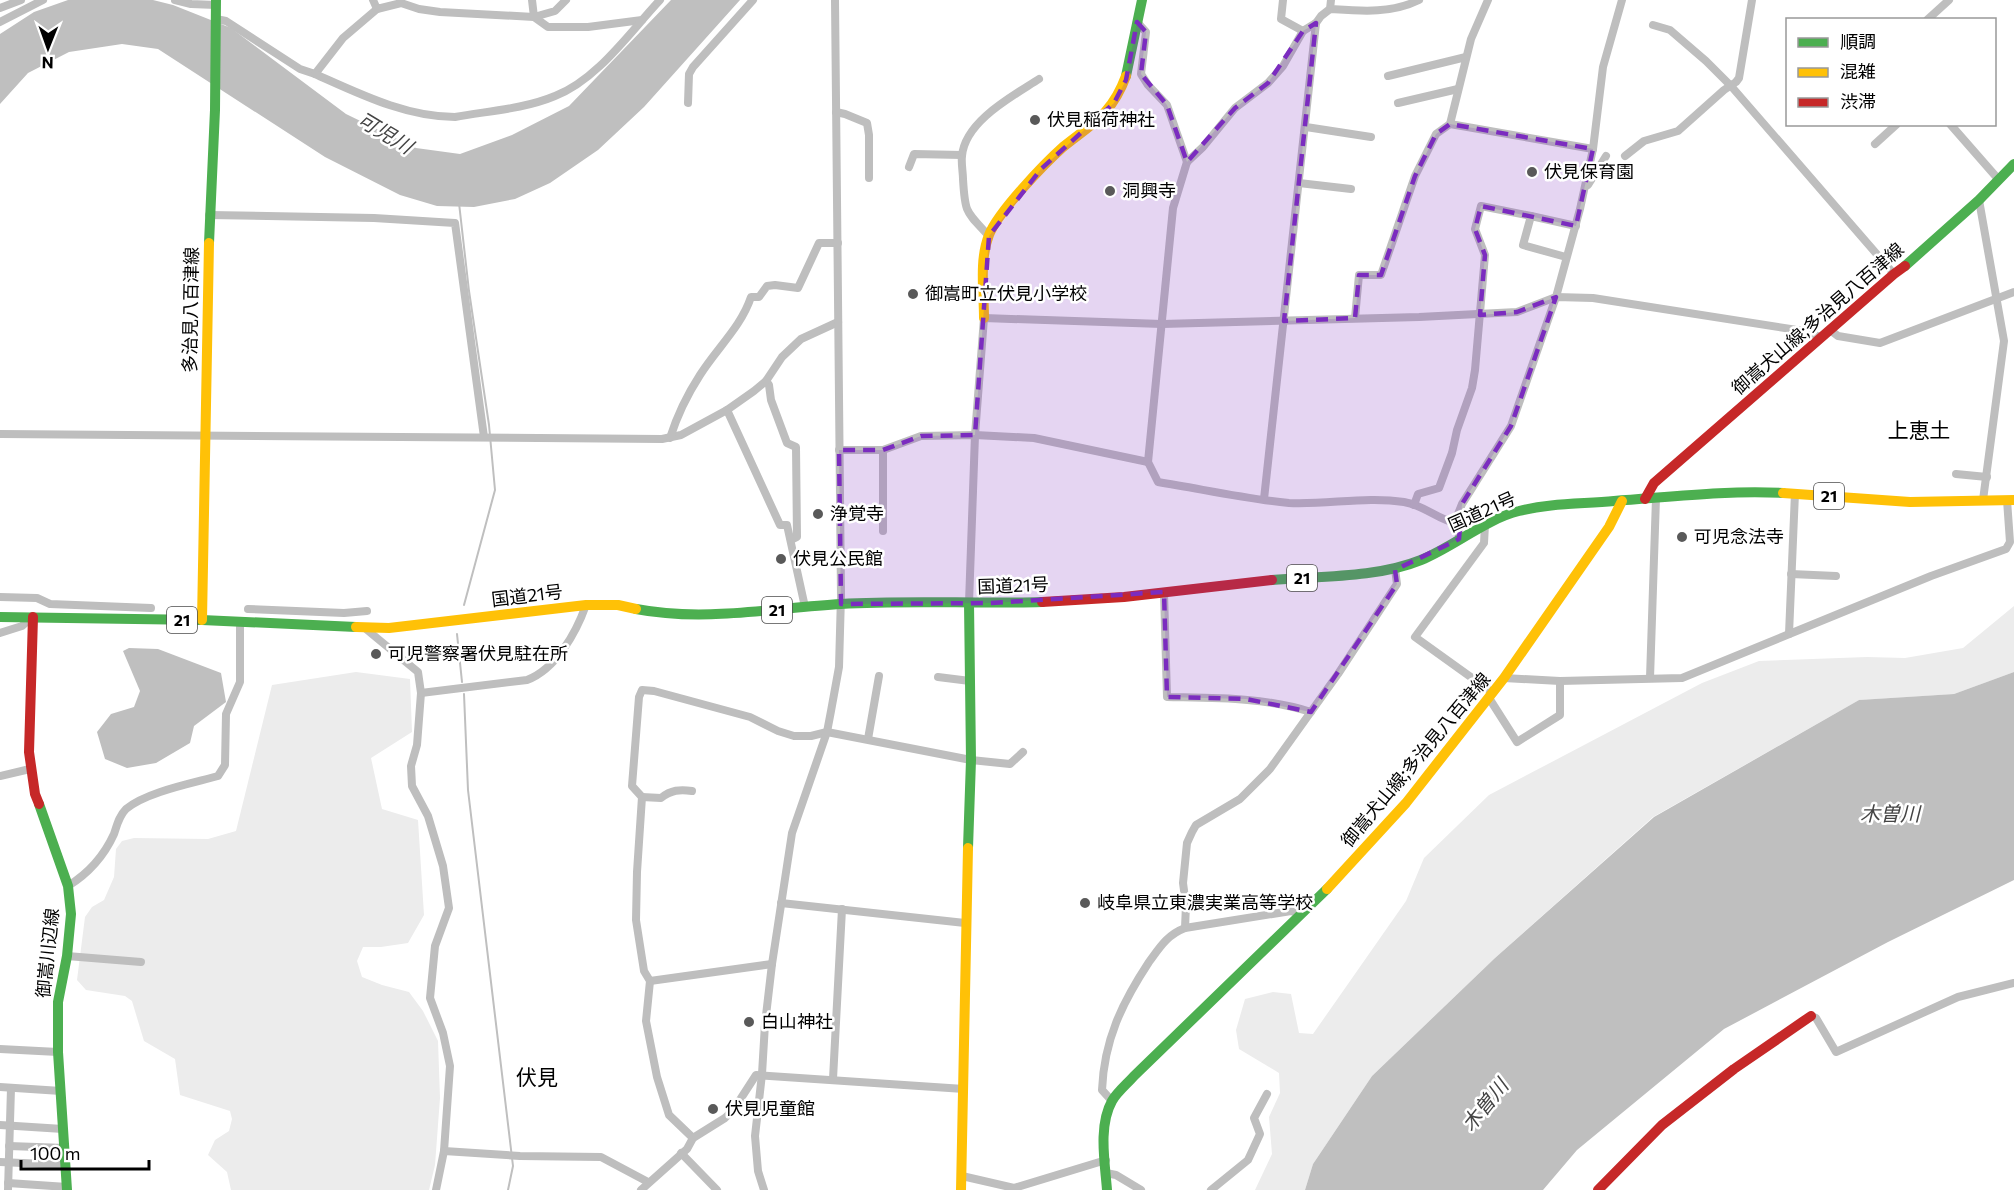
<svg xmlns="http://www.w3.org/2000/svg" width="2014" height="1190" font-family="Commissioner,'Noto Sans JP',sans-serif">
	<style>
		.green { fill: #ececec }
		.water { fill: #bfbfbf }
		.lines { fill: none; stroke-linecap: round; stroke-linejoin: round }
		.stream { stroke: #bfbfbf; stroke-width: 2 }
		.street { stroke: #bebebe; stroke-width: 8 }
		.fast { stroke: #4caf50; stroke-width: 10 }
		.slow { stroke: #ffc107; stroke-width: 10 }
		.jam { stroke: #c62828; stroke-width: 10 }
		.marked { fill: #7b2cbf; fill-opacity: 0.2; stroke: #7b2cbf; stroke-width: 4.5; stroke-dasharray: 12 8; stroke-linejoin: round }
		.poi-dot { fill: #595959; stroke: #fff; stroke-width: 2 }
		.labels { text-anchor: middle; stroke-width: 5; stroke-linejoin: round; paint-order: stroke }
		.shield { fill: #fff; stroke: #4c4c4c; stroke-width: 1.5 }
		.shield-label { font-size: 16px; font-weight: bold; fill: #000 }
		.poi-label { font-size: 18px; fill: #000; stroke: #fff; text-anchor: start }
		.street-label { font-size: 18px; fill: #000; stroke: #fff }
		.water-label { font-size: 20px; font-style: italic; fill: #444; stroke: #fff }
		.quarter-label { font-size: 21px; fill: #000; stroke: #fff }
	</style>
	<rect width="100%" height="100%" fill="#fff"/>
	<g class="green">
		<path d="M2014 606V672L1954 694 1859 700 1653 817 1495 958 1372 1076 1313 1164 1305 1190H1255L1272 1154 1269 1117 1280 1093 1279 1073 1239 1049 1236 1030 1245 999 1273 992 1291 994 1299 1033 1313 1034 1406 901 1424 858 1489 795 1702 683 1759 661 1867 657 1905 658 1963 648Z"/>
		<path d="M356 672 410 679 412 732 371 758 382 809 418 820 424 915 408 943 381 947H363L357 961 362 977 382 985 409 992 423 1011 438 1041 440 1098 435 1165 429 1190H231L227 1172 208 1155 215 1140 229 1131 232 1119 230 1111 180 1095 175 1059 144 1041 132 1001 125 996 86 990 77 980 85 917 92 907 104 900 114 877 116 849 122 841 134 838 208 839 236 831 272 685Z"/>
	</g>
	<g class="water">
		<path d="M68 0H153L173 5 231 28 346 114 416 148 460 154 512 135 569 106 671 0H740L644 107 598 150 550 183 515 199 474 207 437 206 400 195 325 157 158 49 122 44 69 52 28 73 0 104V34L34 12Z"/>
		<path d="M129 648 158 649 221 673 226 702 194 726 190 743 156 763 127 768 105 759 97 732 111 714 134 707 140 691 123 651Z"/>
		<path d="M2014 672V880L1888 942 1724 1029 1577 1150 1543 1190H1305L1313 1164 1372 1076 1495 958 1654 817 1859 700 1954 694Z"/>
	</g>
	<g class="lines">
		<g class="stream">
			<path d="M459 203 469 291 489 425 495 490 464 605"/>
			<path d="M457 634 462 682"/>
			<path d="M464 694 468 790 513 1166 508 1190"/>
		</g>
		<g class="street">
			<path d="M175 0 191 4 216 5"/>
			<path d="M373 0 377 9 401 3 419 9 440 12 534 17 555 11 566 0"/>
			<path d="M532 0 534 17 548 27H588L642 20"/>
			<path d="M1283 0 1281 19 1303 31"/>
			<path d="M1331 0 1330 9 1321 16 1316 23 1303 31 1283 66 1268 83 1235 108 1203 147 1187 162 1173 208 1148 462 1158 482C1202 489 1246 499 1289 503 1327 505 1366 496 1404 502 1426 506 1436 519 1458 524"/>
			<path d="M0 8 21 0"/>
			<path d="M1330 9C1360 11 1391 14 1419 0"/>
			<path d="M216 19 226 21 300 69 315 74 343 38 377 9"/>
			<path d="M1927 20 1949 0"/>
			<path d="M0 22 43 0"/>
			<path d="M1137 22 1146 32 1141 74 1148 85 1167 105 1187 162"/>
			<path d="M1653 25 1670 30 1706 61 1731 86 1894 274"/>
			<path d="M315 74C360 94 406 117 455 117 488 111 524 109 555 96 597 80 630 32 660 0"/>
			<path d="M1388 76 1466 57"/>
			<path d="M688 103 689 74 693 67 753 0"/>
			<path d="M1398 103 1458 89"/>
			<path d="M836 112 845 114 867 123 869 135V178"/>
			<path d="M1450 124 1593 149"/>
			<path d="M1950 124 1999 180"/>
			<path d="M1306 127 1371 137"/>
			<path d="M1875 144 1897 124"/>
			<path d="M1625 156 1644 141 1678 131 1724 90 1736 82 1739 78 1752 0"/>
			<path d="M909 167 914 154 962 155"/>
			<path d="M1299 183 1351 189"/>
			<path d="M1588 185 1606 156"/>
			<path d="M1979 200 2004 341 1983 500"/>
			<path d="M209 215 374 218 455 223 484 437"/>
			<path d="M989 236C966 211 965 214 963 179 963 172 961 163 962 156 965 121 1013 96 1039 79"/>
			<path d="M1566 257 1523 245 1531 216 1576 226"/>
			<path d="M1355 318 1359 275H1381L1415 176 1436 134 1450 124 1471 39 1488 0"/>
			<path d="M1830 330 1838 336 1880 343 2014 292"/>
			<path d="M766 381 769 385 771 400 787 443 796 447 797 537 791 540"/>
			<path d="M727 410 780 525H787L805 607"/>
			<path d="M0 434 662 439 681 435 727 410 754 391 766 381 782 357 801 339 838 322"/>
			<path d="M670 438C677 416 687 395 700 375 717 348 741 327 751 297H759L767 286 775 285 798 288 819 243H838"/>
			<path d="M839 450H883L921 436 975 435 1034 438 1148 462"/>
			<path d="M883 450V531"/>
			<path d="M1956 474 1987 477"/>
			<path d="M1264 499 1316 23"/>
			<path d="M1414 505 1418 494 1439 488 1452 453 1457 430 1472 388 1475 370 1485 255 1475 229 1481 206 1531 216"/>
			<path d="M1485 525 1484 543 1415 637 1493 693"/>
			<path d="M1459 539 1458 514 1462 504 1511 426 1556 297 1580 209 1593 149 1603 67 1622 0"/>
			<path d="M1791 574 1836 576"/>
			<path d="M1164 592 1167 697C1215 698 1264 697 1311 712"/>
			<path d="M0 597 37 598 50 604 151 608"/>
			<path d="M969 603 975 435 984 318 1162 324 1419 317 1517 312 1556 297 1593 298 1810 332 1821 338"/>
			<path d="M248 609 344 613 367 611"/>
			<path d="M366 629 418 672 421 693 417 745 411 766 412 786 428 816 443 866 449 908 435 946 430 998 443 1033 450 1066 444 1151 436 1190"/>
			<path d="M0 633 22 626 31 618"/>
			<path d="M1789 634 1795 493"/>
			<path d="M938 677 970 681"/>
			<path d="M1504 678 1560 681 1682 678 1931 576 2006 549 2010 542 2007 500"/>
			<path d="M1650 678 1656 498"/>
			<path d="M421 693 527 680C556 669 576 633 586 605"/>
			<path d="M1489 698 1517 742 1560 715V681"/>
			<path d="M868 739 879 676"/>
			<path d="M0 776 30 769"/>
			<path d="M642 797 661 798C671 790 680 789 692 791"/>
			<path d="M68 886C89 873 104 856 114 834 117 825 119 816 126 809 146 792 193 783 218 776L225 765 226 714 240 682V621"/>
			<path d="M781 903 965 923"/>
			<path d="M1185 928 1291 911 1300 914"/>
			<path d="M67 956 141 962"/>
			<path d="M650 981 772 964"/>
			<path d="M1811 1016 1816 1018 1836 1052 1958 997 2014 983"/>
			<path d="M0 1049 58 1052"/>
			<path d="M833 1079 842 909"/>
			<path d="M0 1087 61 1091"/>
			<path d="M1112 1101 1102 1090C1104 1040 1122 1003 1149 962 1160 947 1167 935 1185 928L1186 905 1183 883 1187 843 1192 832 1196 825 1240 799 1270 769 1338 674 1397 584 1395 569"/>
			<path d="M0 1125 63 1129"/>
			<path d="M693 1138 669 1115 657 1077 646 1021 650 981 644 971 636 920 637 872 642 797 632 786 639 697 642 690 654 691 750 717 778 731 794 736H811L827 732 971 760 1010 764 1023 752"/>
			<path d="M9 1146 65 1148"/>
			<path d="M444 1151 520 1156 601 1157 648 1182"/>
			<path d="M681 1153 717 1190"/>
			<path d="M0 1162 66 1165"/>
			<path d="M1106 1173 1116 1175 1141 1190"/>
			<path d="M962 1176 1014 1188 1106 1160"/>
			<path d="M8 1183 67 1187"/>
			<path d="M8 1190 11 1088"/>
			<path d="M641 1190 687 1149 693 1138 725 1118 734 1109 756 1075 964 1089"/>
			<path d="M764 1190 758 1171 755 1136 762 1074 765 1024 772 964 792 833 827 732 831 711 839 667 841 596 835 0"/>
			<path d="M1211 1190 1248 1160 1260 1134 1254 1118 1267 1094"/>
		</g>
		<g class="fast">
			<path d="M1126 76 1142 0"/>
			<path d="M209 243 215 110 216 0"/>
			<path d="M1905 266 1979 200 2014 164"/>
			<path d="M1272 580C1320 576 1377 578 1421 560 1453 547 1486 519 1519 511 1549 503 1583 504 1614 501 1671 497 1727 490 1783 493"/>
			<path d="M636 609C704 622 773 608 841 604 908 600 975 604 1042 602"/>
			<path d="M0 617 202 620 356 627"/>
			<path d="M39 804 68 886 71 914 67 956 58 1002V1052L67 1190"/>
			<path d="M968 848 971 760 969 603"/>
			<path d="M1107 1190C1105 1163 1098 1126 1112 1101 1117 1092 1127 1084 1134 1076L1327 889"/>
		</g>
		<g class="slow">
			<path d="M984 318C984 292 979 260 989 235 998 212 1044 164 1063 147 1093 123 1112 114 1126 76"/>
			<path d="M1783 493 1910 502 2014 500"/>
			<path d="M202 620 209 243"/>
			<path d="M356 627 389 628 586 605H618L636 609"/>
			<path d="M1327 889 1406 803 1504 678 1609 527 1622 501"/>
			<path d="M961 1190 968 848"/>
		</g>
		<g class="jam">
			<path d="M1645 499 1654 483 1894 274 1905 266"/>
			<path d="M1042 602 1124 597 1272 580"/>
			<path d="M33 617 29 752 35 794 39 804"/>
			<path d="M1598 1190 1662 1125 1734 1069 1811 1016"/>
		</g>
	</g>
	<path class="marked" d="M1137 22 1146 32 1141 74 1167 105 1187 162 1235 108 1268 83 1303 31 1316 23 1284 321 1355 318 1359 275H1381L1415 176 1436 134 1450 124 1593 149 1576 226 1481 206 1475 229 1485 255 1480 315 1517 312 1556 297 1511 426 1462 504 1459 539 1395 570 1397 584 1311 712 1246 699 1167 697 1164 592 992 603 841 604 839 450H883L921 436 975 435 989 236 1041 169 1114 103 1126 80Z"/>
	<g class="poi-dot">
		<circle cx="1035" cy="120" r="6"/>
		<circle cx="1532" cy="172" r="6"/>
		<circle cx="1110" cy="191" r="6"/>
		<circle cx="913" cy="294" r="6"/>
		<circle cx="818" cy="514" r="6"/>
		<circle cx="1682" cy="537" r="6"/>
		<circle cx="781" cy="559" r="6"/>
		<circle cx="376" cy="654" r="6"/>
		<circle cx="1085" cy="903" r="6"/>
		<circle cx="749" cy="1022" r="6"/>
		<circle cx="713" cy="1109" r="6"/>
	</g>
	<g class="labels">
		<g class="shield">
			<rect x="1814" y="483" width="30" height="26" rx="4.5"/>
			<rect x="1287" y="565" width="30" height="26" rx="4.5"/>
			<rect x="762" y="597" width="30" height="26" rx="4.5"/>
			<rect x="167" y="607" width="30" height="26" rx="4.5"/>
		</g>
		<g class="shield-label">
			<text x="1829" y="502">21</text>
			<text x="1302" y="584">21</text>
			<text x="777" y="616">21</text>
			<text x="182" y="626">21</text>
		</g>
		<g class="poi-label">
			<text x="1047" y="126">伏見稲荷神社</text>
			<text x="1544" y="178">伏見保育園</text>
			<text x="1122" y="197">洞興寺</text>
			<text x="925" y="300">御嵩町立伏見小学校</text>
			<text x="830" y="520">浄覚寺</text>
			<text x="1694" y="543">可児念法寺</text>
			<text x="793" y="565">伏見公民館</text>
			<text x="388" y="660">可児警察署伏見駐在所</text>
			<text x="1097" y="909">岐阜県立東濃実業高等学校</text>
			<text x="761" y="1028">白山神社</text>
			<text x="725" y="1115">伏見児童館</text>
		</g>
		<g class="street-label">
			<text transform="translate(191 310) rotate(-89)" y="6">多治見八百津線</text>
			<text transform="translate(1818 319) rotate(-41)" y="6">御嵩犬山線;多治見八百津線</text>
			<text transform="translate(1482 512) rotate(-24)" y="6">国道21号</text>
			<text transform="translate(1013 586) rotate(-2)" y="6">国道21号</text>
			<text transform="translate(527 596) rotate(-7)" y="6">国道21号</text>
			<text transform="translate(1416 760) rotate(-50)" y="6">御嵩犬山線;多治見八百津線</text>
			<text transform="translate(48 953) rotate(-84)" y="6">御嵩川辺線</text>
		</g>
		<g class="water-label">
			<text transform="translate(385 133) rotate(31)" y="7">可児川</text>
			<text x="1890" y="821">木曽川</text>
			<text transform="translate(1485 1105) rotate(-51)" y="7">木曽川</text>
		</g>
		<g class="quarter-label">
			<text x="1919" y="438">上恵土</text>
			<text x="537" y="1085">伏見</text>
		</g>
	</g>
	<rect x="1786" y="18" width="210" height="108" fill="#ffffff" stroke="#999999" stroke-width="1.5"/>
	<rect x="1798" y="38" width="30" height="9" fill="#4caf50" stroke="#999999" stroke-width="1.5"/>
	<text x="1840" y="48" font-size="18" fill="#000000">順調</text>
	<rect x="1798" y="68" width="30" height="9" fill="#ffc107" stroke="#999999" stroke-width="1.5"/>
	<text x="1840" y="78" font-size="18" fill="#000000">混雑</text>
	<rect x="1798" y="98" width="30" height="9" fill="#c62828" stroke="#999999" stroke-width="1.5"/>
	<text x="1840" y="108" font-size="18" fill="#000000">渋滞</text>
	<g transform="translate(48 48) rotate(181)" stroke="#ffffff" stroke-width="4.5" paint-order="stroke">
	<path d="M0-4.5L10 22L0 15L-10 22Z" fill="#000000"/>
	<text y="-9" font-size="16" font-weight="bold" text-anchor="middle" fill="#000000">N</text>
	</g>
	<path d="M21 1160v9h128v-9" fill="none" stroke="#000000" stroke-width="3"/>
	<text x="30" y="1160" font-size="18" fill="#000000" stroke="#ffffff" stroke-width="4.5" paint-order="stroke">100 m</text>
</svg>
